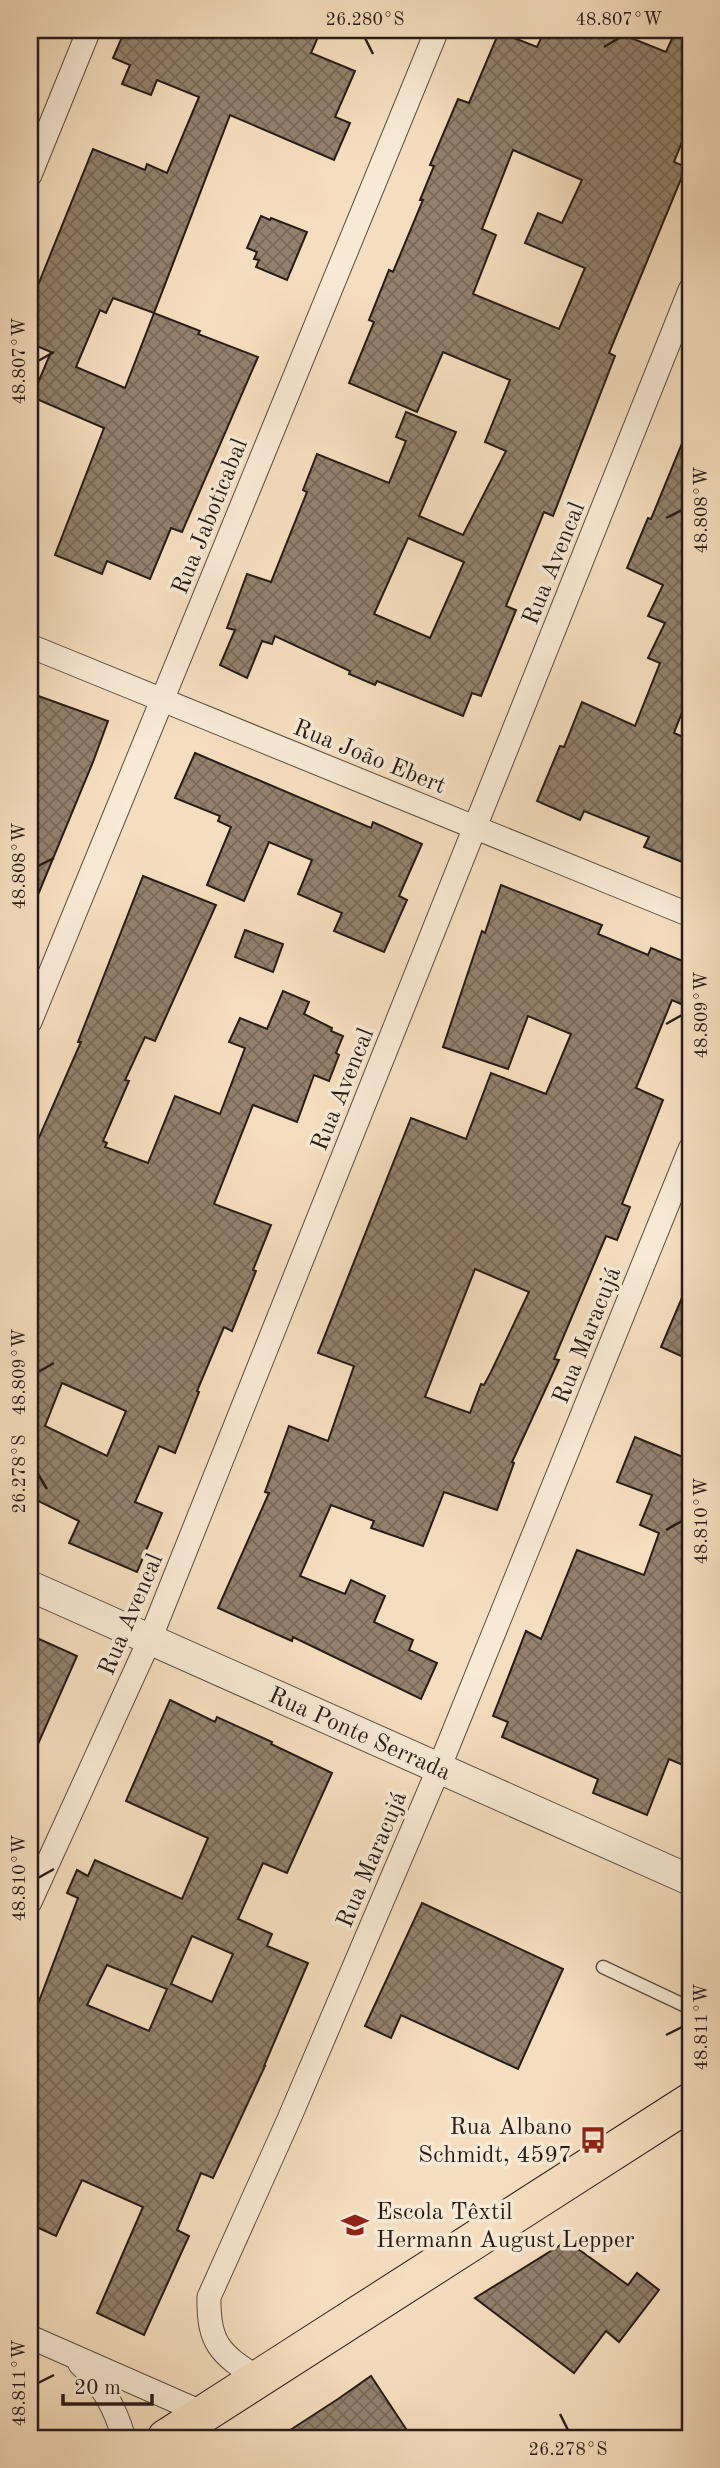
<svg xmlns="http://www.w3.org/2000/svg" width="720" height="2468" font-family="'Old Standard TT',serif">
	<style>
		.building { fill: url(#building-cross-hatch); stroke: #281c15; stroke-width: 2; fill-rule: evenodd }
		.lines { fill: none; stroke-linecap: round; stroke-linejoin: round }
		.service-casing { stroke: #5b4c40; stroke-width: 15 }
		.minor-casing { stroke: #5b4c40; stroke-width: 25 }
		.tertiary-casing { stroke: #5b4c40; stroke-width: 32 }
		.primary-casing { stroke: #281c15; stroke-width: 39 }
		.service { stroke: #f8ead5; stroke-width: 12 }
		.minor { stroke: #f8ead5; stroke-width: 23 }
		.tertiary { stroke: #f8ead5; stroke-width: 30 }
		.primary { stroke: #f5debf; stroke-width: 37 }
		.ticks { fill: none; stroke: #281c15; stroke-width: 2.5 }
		.labels { text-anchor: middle; stroke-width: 7; stroke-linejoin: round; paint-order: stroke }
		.street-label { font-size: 24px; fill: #281c15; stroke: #f8ead5 }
		.poi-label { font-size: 24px; fill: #281c15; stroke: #f8ead5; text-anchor: end }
		.neatline { fill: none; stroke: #281c15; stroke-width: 2.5 }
		.ticks-label { font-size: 18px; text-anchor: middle; fill: #281c15 }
	</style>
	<defs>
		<pattern id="building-cross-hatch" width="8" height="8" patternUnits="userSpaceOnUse" patternTransform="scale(1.75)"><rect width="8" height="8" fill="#93816d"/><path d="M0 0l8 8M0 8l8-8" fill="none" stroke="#786958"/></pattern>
	</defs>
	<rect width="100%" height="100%" fill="#f5debf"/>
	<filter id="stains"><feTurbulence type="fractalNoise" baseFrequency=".00286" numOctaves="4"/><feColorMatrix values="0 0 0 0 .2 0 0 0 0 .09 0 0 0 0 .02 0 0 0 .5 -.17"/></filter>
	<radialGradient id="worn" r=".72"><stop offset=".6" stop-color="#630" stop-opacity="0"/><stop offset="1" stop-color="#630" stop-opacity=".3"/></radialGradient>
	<g class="building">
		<path d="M125 30H321L311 53 355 71 335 117 350 123 334 160 230 115 154 313 113 298 106 313 100 310 76 367 125 388 154 313 200 331 198 334 258 357 182 532 171 528 150 579 107 561 102 574 55 555 104 428 32 397 51 352 30 343V305L93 149 145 170 147 164 167 173 199 97 157 80 151 95 122 84 130 65 113 58Z"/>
		<path d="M545 30H611L666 52 676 30H690V122L674 162 686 167 609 353 615 356 553 516 544 512 506 606 516 610 481 696 472 693 463 716 377 681 375 685 349 674 350 671 275 636 272 644 262 641 247 678 220 665 235 630 227 628 247 574 271 582 307 492 303 490 317 454 389 483 406 441 396 437 406 412 456 432 419 516 463 535 506 451 485 442 510 380 443 352 417 412 349 383 374 322 369 320 389 270 393 272 423 200H420L434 166 430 165 458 99 469 103 499 32 537 47ZM513 150 582 180 562 223 538 213 525 243 585 268 559 329 473 294 496 235 482 229ZM408 538 464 562 430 638 374 614Z"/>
		<path d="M261 216 270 220 271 218 307 232 287 280 256 267 259 260 254 259 257 252 247 248Z"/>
		<path d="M690 424V692L674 733 690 740V865L644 847 649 837 584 811 580 820 537 801 560 746 564 747 582 702 635 726 660 663 648 658 665 623 648 616 663 585 627 568 648 518 651 519Z"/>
		<path d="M30 693 108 721 93 762 30 914Z"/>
		<path d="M195 753 371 828 373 822 422 844 399 896 407 900 384 952 334 931 342 913 298 894 312 860 269 842 244 901 207 885 231 827 218 821 220 816 175 798Z"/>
		<path d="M143 876 216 905 155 1041 145 1037 125 1080 129 1081 103 1141 107 1143 105 1147 148 1163 175 1096 220 1114 245 1048 229 1042 240 1018 267 1029 283 991 309 1002 304 1014 332 1028 331 1031 343 1036 336 1053 339 1055 329 1081 314 1075 297 1122 253 1105 214 1204 271 1225 253 1270 256 1271 232 1331 224 1327 197 1391 199 1392 175 1453 159 1446 135 1502 162 1513 137 1572 69 1543 79 1521 30 1497V1158L81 1042H78ZM62 1383 126 1411 107 1456 45 1426Z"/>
		<path d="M501 885 602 925 598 934 648 955 651 948 685 962 682 969 690 972V1008L672 1000 636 1088 663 1100 622 1204 630 1207 617 1240 606 1236 554 1359 559 1360 512 1462 514 1463 497 1510 444 1492 423 1546 371 1528 374 1521 331 1505 300 1576 345 1594 351 1580 385 1596 374 1622 413 1640 409 1650 437 1663 421 1699 293 1637 292 1641 218 1608 269 1493 265 1492 289 1426 328 1441 354 1366 318 1353 411 1118 466 1139 491 1073 546 1094 571 1034 528 1016 508 1069 443 1047 482 931 485 933ZM475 1269 529 1292 491 1372 484 1385 481 1384 470 1413 425 1397Z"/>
		<path d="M245 930 283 944 273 972 235 957Z"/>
		<path d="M690 1279V1360L661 1347Z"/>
		<path d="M635 1437 690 1460V1768L669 1759 647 1815 593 1793 598 1779 502 1737 508 1722 493 1716 526 1631 541 1639 577 1550 644 1575 659 1533 640 1525 652 1495 617 1482Z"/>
		<path d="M30 1635 77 1656 30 1762Z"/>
		<path d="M170 1700 215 1722 217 1717 272 1742 271 1744 332 1773 287 1873 263 1863 238 1919 272 1934 267 1946 308 1963 264 2066H265L213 2178 201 2173 177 2230 189 2236 144 2335 97 2313 143 2207 82 2180 56 2236 30 2224V2025L78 1898 67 1893 77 1870 88 1876 95 1860 182 1899 208 1838 126 1801ZM192 1936 233 1954 212 2002 171 1984ZM107 1965 167 1989 149 2031 87 2005Z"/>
		<path d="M422 1903 563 1969 518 2069 401 2015 391 2038 365 2026Z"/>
		<path d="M567 2241 628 2285 637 2273 659 2290 619 2342 606 2331 574 2373 475 2298Z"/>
		<path d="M371 2376 412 2438H278L338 2399Z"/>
	</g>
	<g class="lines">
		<defs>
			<path id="service" d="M603 1967 690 2008"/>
			<g id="minor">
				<path d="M30 175 89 30"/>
				<path d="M30 646 690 915"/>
				<path d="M30 1022 437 30"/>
				<path d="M30 1902 150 1639 690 290"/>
				<path d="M30 2337 203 2413"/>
				<path d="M80 2364C103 2385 115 2408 124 2438"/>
				<path d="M258 2378C220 2354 208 2343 209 2297L289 2119 439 1768 690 1149"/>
			</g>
			<path id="tertiary" d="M30 1586 690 1880"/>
			<path id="primary" d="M166 2438 690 2102"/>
		</defs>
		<use href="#service" class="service-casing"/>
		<use href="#minor" class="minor-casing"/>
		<use href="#tertiary" class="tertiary-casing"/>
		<use href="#primary" class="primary-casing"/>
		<use href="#service" class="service"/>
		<use href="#minor" class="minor"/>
		<use href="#tertiary" class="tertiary"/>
		<use href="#primary" class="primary"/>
	</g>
	<path class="ticks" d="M365 38 373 54M604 47 619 38M38 361 54 352M666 518 682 510M38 866 54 858M666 1024 682 1015M38 1372 54 1363M38 1474 47 1489M666 1530 682 1521M38 1878 54 1869M666 2035 682 2027M38 2383 54 2375M560 2414 568 2430"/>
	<defs>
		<symbol id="bus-bare" viewBox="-9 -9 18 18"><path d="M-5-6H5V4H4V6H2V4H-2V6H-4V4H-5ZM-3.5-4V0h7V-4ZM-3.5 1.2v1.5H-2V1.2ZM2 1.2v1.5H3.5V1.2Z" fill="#8f2418" stroke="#f8ead5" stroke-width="2.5" paint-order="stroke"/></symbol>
		<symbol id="school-bare" viewBox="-9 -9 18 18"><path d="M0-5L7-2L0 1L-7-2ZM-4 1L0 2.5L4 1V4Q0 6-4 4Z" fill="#8f2418" stroke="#f8ead5" stroke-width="2.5" paint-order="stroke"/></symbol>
	</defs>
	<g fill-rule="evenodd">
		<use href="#bus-bare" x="574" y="2121" width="38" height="38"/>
		<use href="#school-bare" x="336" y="2206" width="38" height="38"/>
	</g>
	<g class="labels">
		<g class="street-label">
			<text transform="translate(209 516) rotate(-68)" y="8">Rua Jaboticabal</text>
			<text transform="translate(553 563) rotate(-68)" y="8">Rua Avencal</text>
			<text transform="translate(370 756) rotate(22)" y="8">Rua João Ebert</text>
			<text transform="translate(342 1089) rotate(-68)" y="8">Rua Avencal</text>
			<text transform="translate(586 1335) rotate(-68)" y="8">Rua Maracujá</text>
			<text transform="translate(130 1614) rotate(-67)" y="8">Rua Avencal</text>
			<text transform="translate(360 1733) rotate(24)" y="8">Rua Ponte Serrada</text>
			<text transform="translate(371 1859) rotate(-67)" y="8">Rua Maracujá</text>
		</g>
		<g class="poi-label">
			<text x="572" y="2134">Rua Albano<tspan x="572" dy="28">Schmidt, 4597</tspan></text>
			<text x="376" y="2219" text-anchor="start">Escola Têxtil<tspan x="376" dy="28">Hermann August Lepper</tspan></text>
		</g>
	</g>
	<rect width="720" height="2468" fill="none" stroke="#f5debf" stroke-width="77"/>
	<path d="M63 2394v10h89v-10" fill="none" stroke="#281c15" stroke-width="3.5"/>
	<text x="74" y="2394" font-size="21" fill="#281c15" stroke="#f8ead5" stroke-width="5" paint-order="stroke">20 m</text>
	<rect x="38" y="38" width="644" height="2392" class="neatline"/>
	<g class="ticks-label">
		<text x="365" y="25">26.280°S</text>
		<text x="619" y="25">48.807°W</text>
		<text transform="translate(19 361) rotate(-90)" y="6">48.807°W</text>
		<text transform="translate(701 510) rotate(-90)" y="6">48.808°W</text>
		<text transform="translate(19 866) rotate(-90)" y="6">48.808°W</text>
		<text transform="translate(701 1015) rotate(-90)" y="6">48.809°W</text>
		<text transform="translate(19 1372) rotate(-90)" y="6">48.809°W</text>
		<text transform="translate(19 1474) rotate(-90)" y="6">26.278°S</text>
		<text transform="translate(701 1521) rotate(-90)" y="6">48.810°W</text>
		<text transform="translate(19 1878) rotate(-90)" y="6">48.810°W</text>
		<text transform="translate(701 2027) rotate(-90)" y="6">48.811°W</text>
		<text transform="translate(19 2383) rotate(-90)" y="6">48.811°W</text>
		<text x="568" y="2455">26.278°S</text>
	</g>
	<rect width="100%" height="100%" filter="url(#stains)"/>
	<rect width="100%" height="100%" fill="url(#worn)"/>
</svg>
